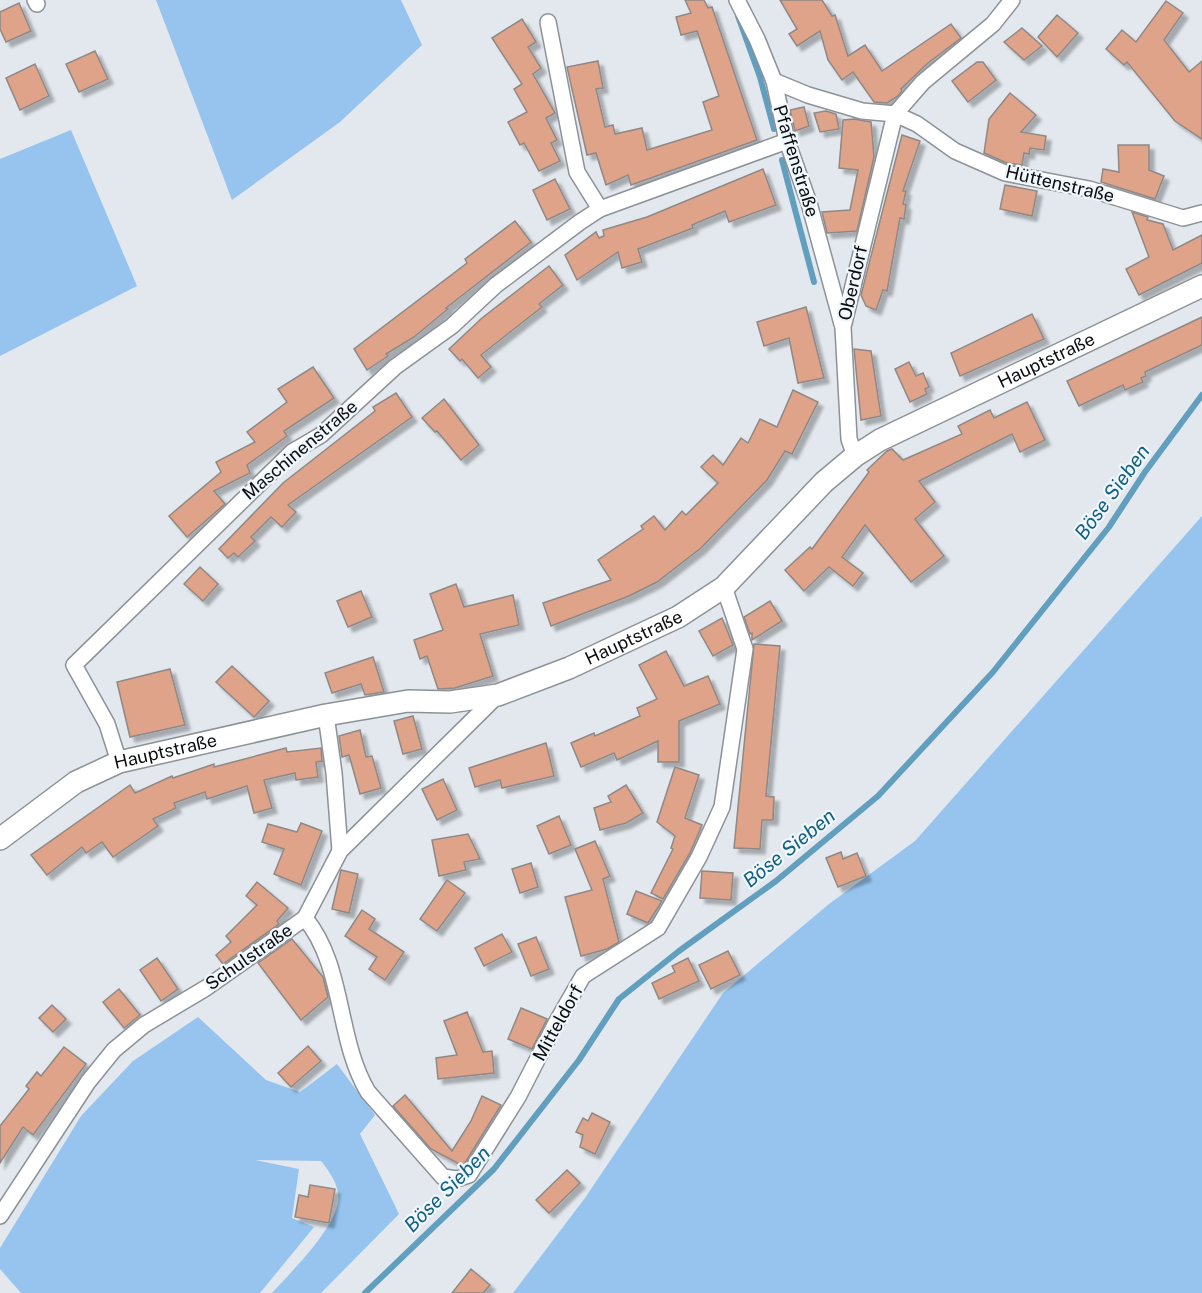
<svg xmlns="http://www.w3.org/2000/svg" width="1202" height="1293" font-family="'Public Sans',sans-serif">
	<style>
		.green { fill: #96c4ef }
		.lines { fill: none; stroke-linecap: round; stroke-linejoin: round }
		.stream { stroke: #629fbf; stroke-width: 6 }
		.building { fill: #dfa38a; stroke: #908885; stroke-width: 1.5; filter: url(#shadow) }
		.street-casing { stroke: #8c9297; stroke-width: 18 }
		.secondary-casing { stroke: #8c9297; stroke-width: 24 }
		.street { stroke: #fff; stroke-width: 15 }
		.secondary { stroke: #fff; stroke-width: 21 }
		.labels { text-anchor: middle; stroke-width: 4.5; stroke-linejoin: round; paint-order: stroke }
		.street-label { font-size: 18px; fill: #0a0c0e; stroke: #eff6fc }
		.water-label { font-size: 20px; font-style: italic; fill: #125f80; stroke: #eff6fc }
	</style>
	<defs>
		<filter id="shadow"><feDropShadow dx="5" dy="5" stdDeviation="1.5" flood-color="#0004"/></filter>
	</defs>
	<rect width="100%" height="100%" fill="#e2e8ee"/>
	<g class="green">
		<path d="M156 0H401L422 45 340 122 232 200Z"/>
		<path d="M71 130 137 286 0 356V159Z"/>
		<path d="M1202 516V1293H513L585 1198 723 993 829 904 915 841Z"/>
		<path d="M198 1017 266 1080 300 1092 337 1064 375 1115 360 1134 399 1214 321 1293H272C293 1270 331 1233 338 1203 341 1188 330 1172 321 1161L255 1160 299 1169 292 1218 314 1227 260 1293H21L0 1269V1248L81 1116 133 1061Z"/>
	</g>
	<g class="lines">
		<g class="stream">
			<path d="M738 16 760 77 774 129"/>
			<path d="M782 160 814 282"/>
			<path d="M365 1293 494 1169 579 1060 619 999 679 951 776 881 878 796 993 672 1109 527 1145 472 1202 395"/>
		</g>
	</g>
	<g class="building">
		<path d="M685 0H704L708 8 712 7 757 140 631 185 628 175 606 185 596 153 587 155 567 67 598 61 603 88 596 89 605 127 613 125 615 134 642 128 647 150 712 130 703 102 719 96 697 31 681 35 676 17 691 13Z"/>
		<path d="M780 0H822L832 16 835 15 848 56 865 45 882 71 951 24 961 38 928 63 901 89 902 91 898 96 887 103 874 102 853 72 842 80 828 60 820 31 797 46 789 34 797 29Z"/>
		<path d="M1166 1 1183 13 1164 40 1189 72 1202 61V139L1175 121 1127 62 1124 65 1106 49 1122 30 1136 42Z"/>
		<path d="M19 3 31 31 6 42 0 29V12Z"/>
		<path d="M1057 15 1078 33 1057 57 1038 37Z"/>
		<path d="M522 19 536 42 528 47 541 68 533 74 555 113 546 118 557 140 551 143 560 161 539 171 524 143 520 145 508 122 527 112 514 89 522 84 492 38Z"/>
		<path d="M1022 28 1042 46 1024 60 1004 42Z"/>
		<path d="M95 51 108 79 79 92 66 64Z"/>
		<path d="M977 62H983L996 80 968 102 952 81Z"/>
		<path d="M35 64 49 96 20 110 6 78Z"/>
		<path d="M1010 93 1036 115 1021 132 1046 136 1044 150 1030 148 1029 154 1024 153 1022 165 1007 163 984 153 989 119Z"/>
		<path d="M804 107 809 126 795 131 790 110Z"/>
		<path d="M826 111 836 114 839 129 820 132 814 113Z"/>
		<path d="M854 119 871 122 874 157 857 231 827 233 822 212 850 210 858 170 839 168 843 120Z"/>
		<path d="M902 135 920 141 903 191H906L903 204 906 205 904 219 900 218 887 291 883 290 876 310 866 306 861 295Z"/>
		<path d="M1118 145H1149V170L1164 176 1155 199 1101 182 1103 169 1119 172Z"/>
		<path d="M763 169 776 205 729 222 725 211 692 225 693 228 638 249 642 262 622 268 618 252 577 280 565 255 596 232 599 238 604 236 603 230 647 217Z"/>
		<path d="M555 179 570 209 547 220 533 190Z"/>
		<path d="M1005 185 1037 191 1032 216 1000 209Z"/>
		<path d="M1132 212 1148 217 1147 220 1163 224 1173 250 1202 235V263L1139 295 1126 269 1149 257Z"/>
		<path d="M515 221 531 242 446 308 448 309 414 337 386 354 388 356 367 370 354 349 467 263 465 259Z"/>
		<path d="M549 266 563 285 539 304 542 307 481 355 491 367 478 378 462 359 460 361 449 349 482 318Z"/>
		<path d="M806 307 824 378 798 383 789 338 764 346 757 322Z"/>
		<path d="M1032 314 1044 339 960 376 951 353Z"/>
		<path d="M1202 317V345L1145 372 1146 376 1141 378 1143 382 1125 390 1123 385 1079 406 1067 381Z"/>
		<path d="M854 349 871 351 881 416 861 420Z"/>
		<path d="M909 362 916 376 923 373 929 387 925 389 927 394 910 402 895 369Z"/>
		<path d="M313 367 334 398 284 431 287 436 247 465 250 473 214 491 225 504 187 537 169 516 221 472 216 462 255 442 247 432 287 402 278 389Z"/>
		<path d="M793 390 818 402 792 454 785 451 767 480 701 548 657 582 629 596 551 626 543 603 611 580 598 560 643 529 641 526 654 516 665 530 682 511 686 515 718 483 701 467 713 455 723 465 741 438 748 443 760 419 777 427Z"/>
		<path d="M396 393 412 417 288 505 296 512 282 527 271 517 251 537 255 541 238 557 234 553 228 558 219 549 283 483 375 411 373 407Z"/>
		<path d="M444 399 479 445 461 460 437 431 435 432 422 418Z"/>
		<path d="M1027 402 1045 440 1020 452 1012 434 919 481 935 502 915 519 944 556 911 582 865 525 842 557 863 573 853 586 829 567 804 591 785 570 810 547 812 549 869 472 867 470 887 451 892 449 903 460 962 434 958 426 990 410 994 418Z"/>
		<path d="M200 567 218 584 203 601 184 584Z"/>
		<path d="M456 584 464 607 513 595 519 625 480 634 493 676 455 688 438 689 427 656 420 659 414 640 443 630 430 594Z"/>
		<path d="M361 591 372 617 348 627 337 601Z"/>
		<path d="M770 601 782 621 752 640V633L750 634 744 617Z"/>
		<path d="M722 618 733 645 713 656 699 631Z"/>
		<path d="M754 644 780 646 766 796 774 797 773 820H762L760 849 734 848Z"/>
		<path d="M666 651 684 686 708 676 720 704 679 721V762H658V741L617 760 614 753 581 767 571 743 594 733 595 736 640 716 637 708 657 699 639 665Z"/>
		<path d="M373 657 384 692 365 695 361 684 332 693 325 673Z"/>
		<path d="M232 666 269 701 254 717 216 682Z"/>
		<path d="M170 669 185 725 130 737 117 682Z"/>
		<path d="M413 716 422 749 403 754 394 721Z"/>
		<path d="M360 730 366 757 372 756 381 788 360 794 349 755 342 757 339 736Z"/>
		<path d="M546 743 554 776 502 788 500 780 475 787 469 768Z"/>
		<path d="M286 748 287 752 321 748 322 761 316 762 318 777 296 780 295 773 264 780 272 808 254 813 247 786 207 799 205 792 174 803 176 808 153 819 158 826 113 857 102 842 86 853 82 847 47 875 31 855 130 785 135 793 172 776 173 778 214 764V767Z"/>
		<path d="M675 767 699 775 685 818 702 825 690 853 663 899 651 893 673 849 671 848 675 836 657 822Z"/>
		<path d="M443 779 457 810 437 820 422 789Z"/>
		<path d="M626 785 643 813 626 823 600 830 594 808 611 802 608 796Z"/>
		<path d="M559 816 571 845 549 854 537 826Z"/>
		<path d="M301 823 322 831 301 885 274 874 284 849 262 842 268 824 297 832Z"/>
		<path d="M468 834 480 859 464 862 466 870 439 876 432 840Z"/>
		<path d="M595 841 610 876 603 879 619 942 607 949 581 956 565 897 592 890 575 849Z"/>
		<path d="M841 852 843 859 857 853 866 876 838 887 826 858Z"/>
		<path d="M531 863 538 887 520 893 512 869Z"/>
		<path d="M341 870 358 874 349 913 332 909Z"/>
		<path d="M702 871 733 873 731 900 700 898Z"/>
		<path d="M447 880 465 893 437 931 420 919Z"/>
		<path d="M257 882 288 908 277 921 279 924 223 964 216 955 231 942 226 936 257 905 246 896Z"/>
		<path d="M636 891 662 901 648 923 627 914Z"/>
		<path d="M362 910 375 919 369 929 404 952 385 980 369 969 377 957 345 936Z"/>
		<path d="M502 934 512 952 484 966 475 948Z"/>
		<path d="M536 937 549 969 531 976 518 944Z"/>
		<path d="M292 939 323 977 328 997 301 1020 258 963Z"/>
		<path d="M728 951 740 975 711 989 699 965Z"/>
		<path d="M157 958 178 989 161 1001 140 970Z"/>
		<path d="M688 958 699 981 659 999 652 983 675 972 672 966Z"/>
		<path d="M119 989 140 1015 124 1028 103 1002Z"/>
		<path d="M52 1005 66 1019 53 1032 39 1018Z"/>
		<path d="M521 1008 547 1019 532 1049 508 1039Z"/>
		<path d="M467 1012 483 1052 492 1051 494 1073 438 1079 436 1058 457 1055 444 1021Z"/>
		<path d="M308 1046 321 1061 291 1087 278 1073Z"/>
		<path d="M64 1047 86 1064 33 1135 23 1127 0 1163V1126L29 1089 26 1086 37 1072 41 1076Z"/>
		<path d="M405 1095 452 1151 471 1121 482 1096 501 1105 463 1166 431 1149 393 1106Z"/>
		<path d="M592 1113 610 1122 595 1154 580 1147 583 1135 576 1132 583 1118 588 1121Z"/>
		<path d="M567 1170 580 1183 549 1213 536 1200Z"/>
		<path d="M310 1185 335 1189 329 1223 295 1217 299 1195 308 1197Z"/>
		<path d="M471 1269 490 1285 483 1293H452Z"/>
	</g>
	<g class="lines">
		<defs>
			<g id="street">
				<path d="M35 0 37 4"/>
				<path d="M737 0 757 39 774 81 787 141 809 203 842 324"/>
				<path d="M548 22 577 172 600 209"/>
				<path d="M774 81 808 95 862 111 895 114 917 124 955 151 1005 173 1089 189 1183 218 1202 213"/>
				<path d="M855 456 849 439 843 327 895 114 923 82 993 24 1012 0"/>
				<path d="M326 715 334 773 340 851"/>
				<path d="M119 762 107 724 74 665 292 452 321 435 395 367 452 326 496 285 580 222 600 209 787 141"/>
				<path d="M305 918C345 967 336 1038 368 1092L443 1177 457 1179 469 1175 518 1097 556 1023 583 976 658 928 699 857 722 807 745 649 724 587"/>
				<path d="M0 1216 88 1082 114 1050 144 1025 206 988 305 918 340 851 498 695"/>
			</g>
			<g id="secondary">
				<path id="s1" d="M0 839 76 782 119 762 326 715 408 701 450 702 498 695 569 668 678 617 724 587 824 482 855 456 880 440 1202 286"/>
			</g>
		</defs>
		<use href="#street" class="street-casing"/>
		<use href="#secondary" class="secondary-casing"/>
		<use href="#street" class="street"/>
		<use href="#secondary" class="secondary"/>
	</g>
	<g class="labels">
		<g class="street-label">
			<text transform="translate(796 161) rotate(73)" y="6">Pfaffenstraße</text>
			<text transform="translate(1060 184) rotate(13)" y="6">Hüttenstraße</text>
			<text transform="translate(853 283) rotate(-77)" y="6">Oberdorf</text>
			<text dy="6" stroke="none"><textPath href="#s1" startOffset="1179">Hauptstraße</textPath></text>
			<text transform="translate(300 450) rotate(-40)" y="6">Maschinenstraße</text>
			<text dy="6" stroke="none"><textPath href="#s1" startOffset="676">Hauptstraße</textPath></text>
			<text dy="6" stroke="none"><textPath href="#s1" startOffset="190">Hauptstraße</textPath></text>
			<text transform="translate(249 957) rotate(-35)" y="6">Schulstraße</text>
			<text transform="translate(558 1023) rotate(-61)" y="6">Mitteldorf</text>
		</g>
		<g class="water-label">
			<text transform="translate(1112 492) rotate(-54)" y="7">Böse Sieben</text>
			<text transform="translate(789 848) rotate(-39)" y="7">Böse Sieben</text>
			<text transform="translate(447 1189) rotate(-45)" y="7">Böse Sieben</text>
		</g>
	</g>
</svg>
